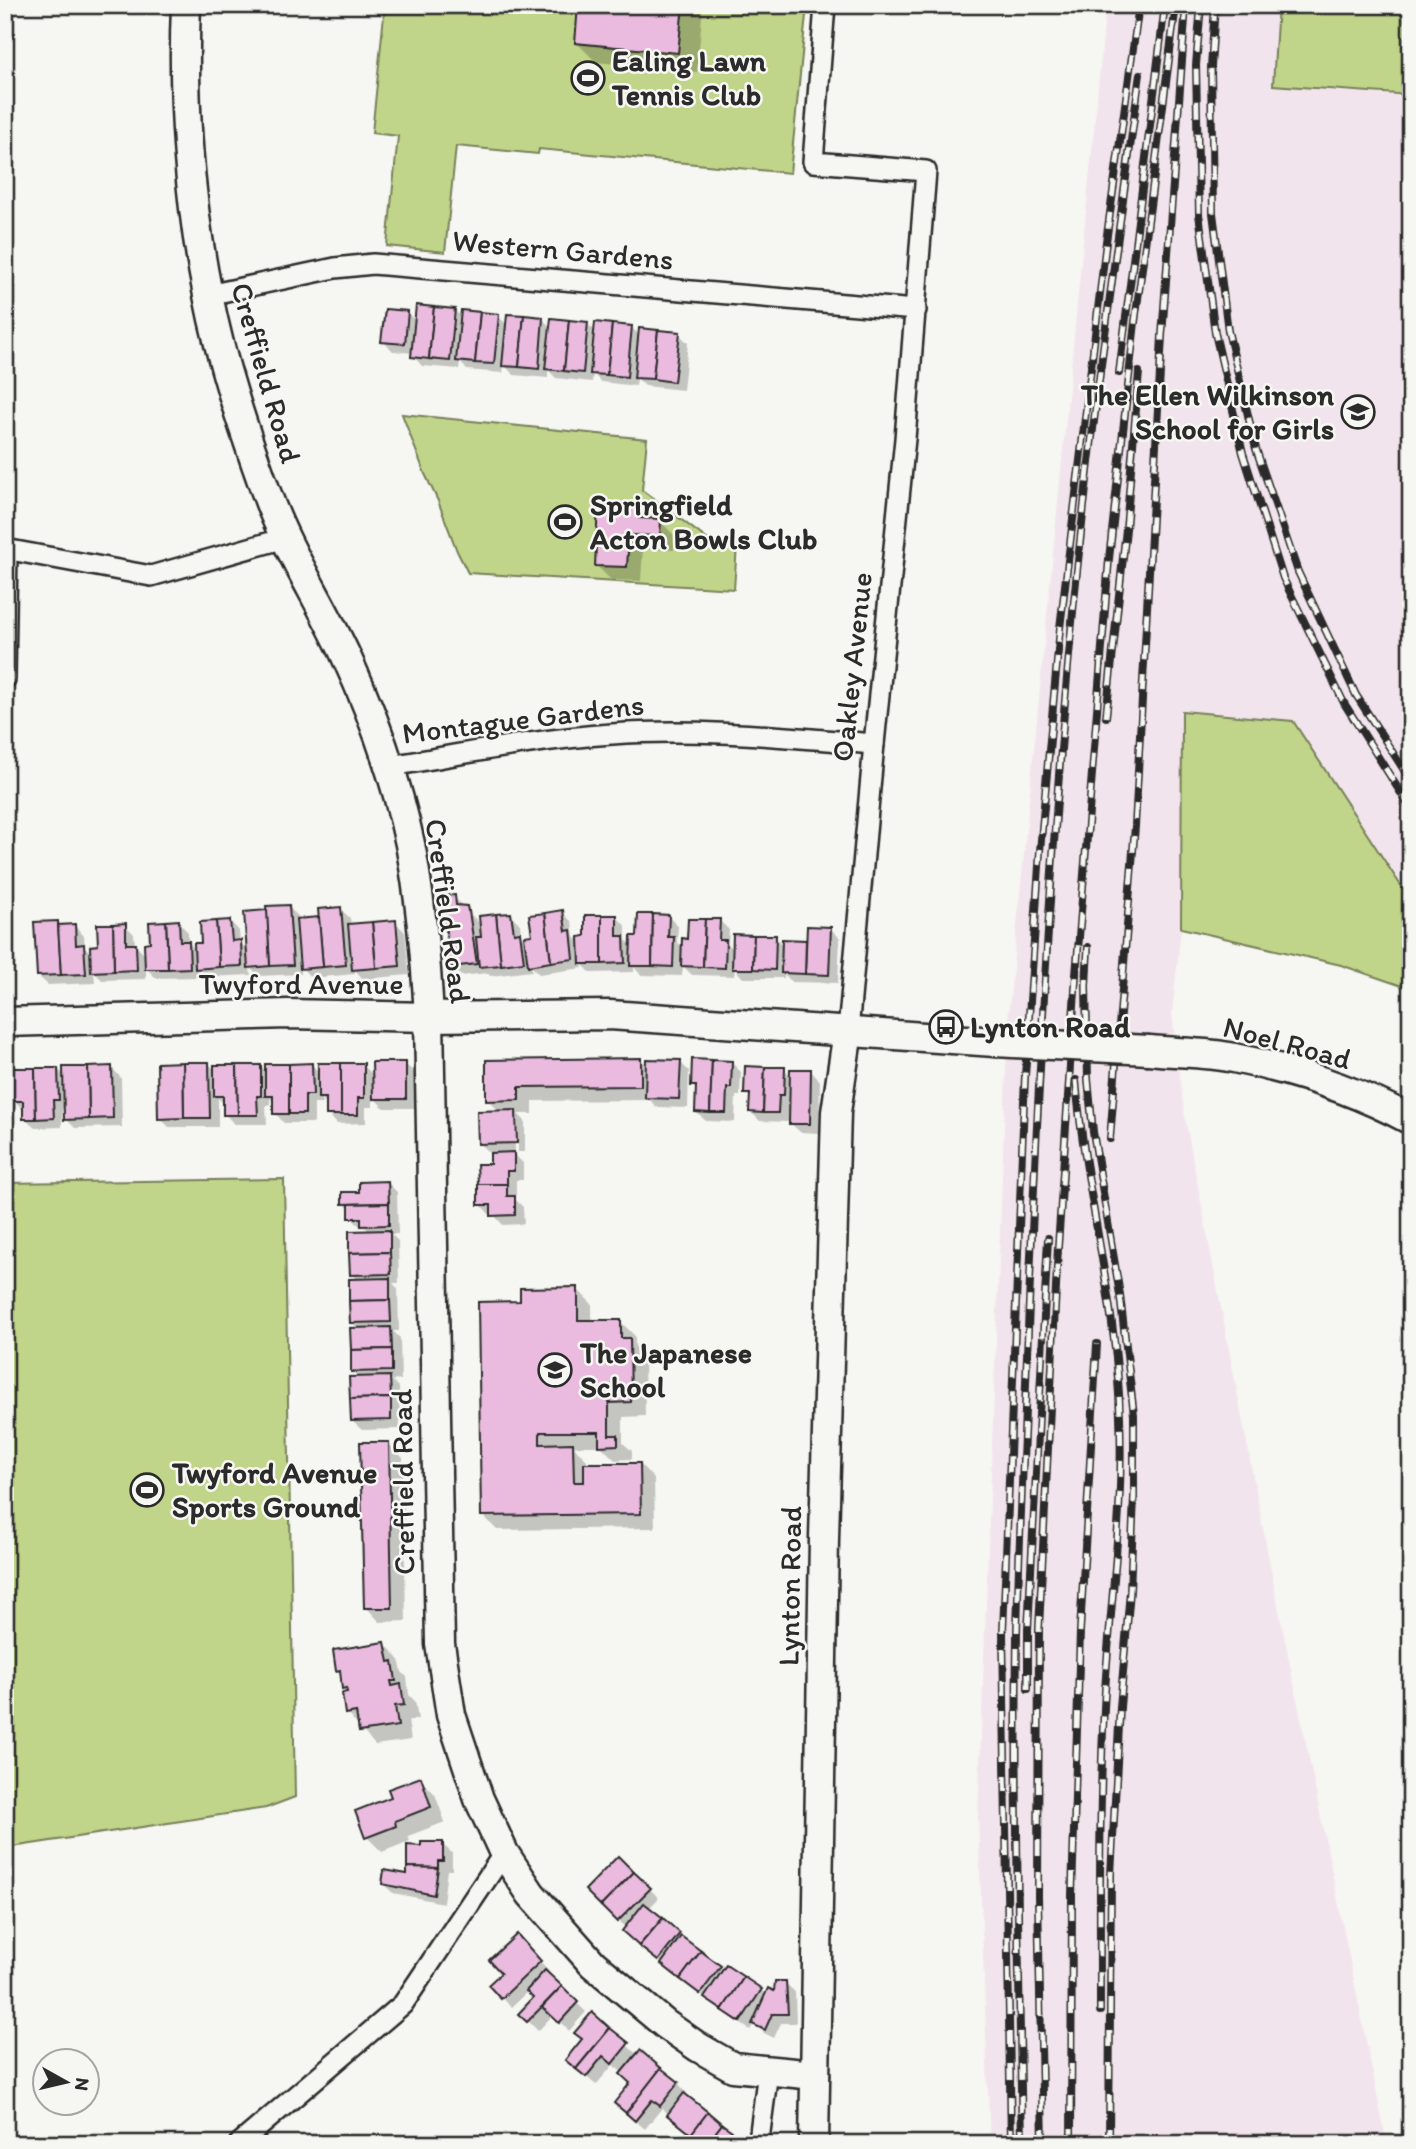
<svg xmlns="http://www.w3.org/2000/svg" width="1416" height="2149" font-family="Itim,sans-serif">
	<style>
		.built { fill: #f2e4ec }
		.green { fill: #c1d58a; stroke: #76805a; stroke-width: 2 }
		.shadow { fill: #0003; fill-rule: evenodd }
		.building { fill: #eabbdf; stroke: #2b2b2b; stroke-width: 2 }
		.lines { fill: none; stroke-linecap: round; stroke-linejoin: round }
		.street-casing { stroke: #2b2b2b; stroke-width: 24 }
		.secondary-casing { stroke: #2b2b2b; stroke-width: 33 }
		.street { stroke: #f6f6f2; stroke-width: 19 }
		.secondary { stroke: #f6f6f2; stroke-width: 28 }
		.rail-casing { stroke: #2b2b2b; stroke-width: 8 }
		.rail { stroke: #f6f6f2; stroke-width: 5; stroke-dasharray: 16; stroke-linecap: butt }
		.secondary-bridge-casing { stroke: #2b2b2b; stroke-width: 33; stroke-linecap: butt }
		.secondary-bridge { stroke: #f6f6f2; stroke-width: 28 }
		.labels { text-anchor: middle; stroke-width: 5; stroke-linejoin: round; paint-order: stroke }
		.poi-label { font-size: 30px; font-weight: bold; fill: #2b2b2b; stroke: #f6f6f2; text-anchor: start }
		.street-label { font-size: 30px; fill: #2b2b2b; stroke: #f6f6f2 }
	</style>
	<rect width="100%" height="100%" fill="#f6f6f2"/>
	<filter id="ink" filterUnits="userSpaceOnUse"><feTurbulence type="fractalNoise" baseFrequency=".0143" numOctaves="2"/><feDisplacementMap in="SourceGraphic" scale="14" xChannelSelector="R" yChannelSelector="G"/><feConvolveMatrix kernelMatrix="1 2 1 2 8 2 1 2 1" color-interpolation-filters="sRGB"/></filter>
	<g filter="url(#ink)">
		<path class="built" d="M1106 5H1411V901L1293 721 1183 711 1181 928 1172 1014 1185 1118 1273 1581 1387 2144H990L978 1817 1008 1019Z"/>
		<g class="green">
			<path d="M385 5H807L790 173 539 149 538 154 456 146 445 252 387 246 398 136 372 133Z"/>
			<path d="M1278 5H1411V95L1273 85Z"/>
			<path d="M402 414 647 439 642 490 712 543 737 545 734 589 468 573 457 551 438 501 425 474Z"/>
			<path d="M1182 711 1293 721 1411 901V989L1341 965 1181 928Z"/>
			<path d="M284 1179 295 1797 266 1808 5 1848V1183Z"/>
		</g>
		<g class="shadow">
			<path d="M580 5H703L697 72 596 62 577 43Z"/>
			<path d="M454 310 462 318 498 316 508 326 543 319 551 328 587 324 596 332 631 327 640 336 679 334 688 343 683 390 645 386 637 378 636 386 601 382 593 374 592 382 556 378 548 370V378L514 375 504 365 503 373 467 370 460 362 459 369 422 366 413 356V353L393 351 383 341 408 313 416 322Z"/>
			<path d="M639 509 650 520 660 521 674 535V550L643 549 641 581 611 580 596 565Z"/>
			<path d="M454 897 482 926 511 915 520 924 521 936 527 941 562 912 572 922 574 936 581 943 616 916 626 926V940L632 946 639 938 668 916 678 926 677 942 683 948 689 940 720 921 729 930 728 944 734 950 775 937 783 946 784 941 808 942 831 929 840 938 838 983 792 982 784 974V978H743L735 969 734 976 692 975 683 966 682 976 641 975 634 967V972L591 973 582 964 583 968 539 974 532 967V971L490 976 488 973 461 976 451 966Z"/>
			<path d="M288 907 298 916V921L320 918 340 909 350 918 351 926 395 922 405 932 409 975 363 979 355 970V974L311 978 301 967V974L259 976 250 968 251 975 207 977 199 969V977L156 978 146 968V979L102 980 94 972 95 983 48 985 38 976 58 923 62 927 75 926 84 936 85 947 92 954 125 925 134 934 135 945 146 956 151 944 178 922 188 932V942L196 951 230 921 239 931 240 942 248 951 269 912Z"/>
			<path d="M640 1059 648 1067 680 1062 689 1071 688 1108 656 1107 650 1100 533 1101V1114H518L525 1121V1152H512L523 1163V1180H516V1200L523 1207 524 1224 503 1225 493 1214H489L480 1204 492 1165 491 1153H489L479 1143 500 1112 488 1100V1062ZM514 1119H518V1152H515Z"/>
			<path d="M732 1063 741 1072 740 1096H736L735 1122 706 1121 696 1112 697 1090 692 1085Z"/>
			<path d="M209 1064 216 1071 260 1066 267 1072 312 1065 320 1073 363 1065 374 1076 405 1064 415 1073V1108H384L373 1097V1107H366V1123L337 1124 328 1114 327 1105 321 1099 322 1104H314V1123H284L275 1113 274 1103 270 1098V1104L266 1105 267 1124H234L225 1114V1105L218 1098V1127H169L160 1118Z"/>
			<path d="M112 1068 121 1078 122 1127 75 1128 66 1119V1109H62V1127L35 1128 25 1118 23 1110 16 1102V1109H9V1128H5V1070L14 1077 58 1069 65 1077Z"/>
			<path d="M784 1069 792 1077 811 1071 820 1081 819 1133 800 1132 789 1122 760 1121 751 1112V1099L746 1093Z"/>
			<path d="M388 1183 397 1192 398 1234H391L398 1241 399 1283H393L398 1289 399 1331H393L400 1338 401 1380H392L399 1387 400 1429 362 1430 352 1421 360 1379 353 1371 359 1329 352 1322 358 1280 352 1274 370 1232 365 1227H361L351 1218V1210L344 1204 361 1193Z"/>
			<path d="M577 1289 592 1304V1322L620 1321 635 1336V1346L644 1355 645 1416 623 1417V1443L632 1451V1459L615 1460 601 1446H573L587 1460V1465L640 1464 654 1479 655 1528 497 1530 482 1515 522 1303Z"/>
			<path d="M388 1443 403 1458 406 1621 380 1622 366 1607Z"/>
			<path d="M385 1644 399 1659 402 1672 407 1677 409 1695 415 1701 418 1719 408 1721 411 1740 375 1745 347 1713 350 1694 344 1688 342 1674 338 1670Z"/>
			<path d="M420 1779 435 1794 445 1822 408 1836 410 1841 382 1852 367 1837 393 1798Z"/>
			<path d="M442 1844 452 1853V1870H447L443 1903 393 1893 383 1884 409 1876 423 1847Z"/>
			<path d="M618 1858 659 1898 648 1909 724 1971 761 1990 766 1996 776 1994 785 1983 795 1992 796 2023H781L774 2038 764 2033 754 2024 750 2030 716 2007 633 1940 626 1928 587 1890Z"/>
			<path d="M526 1946 549 1972 547 1974 586 2012 569 2031 553 2015 538 2031 521 2014 536 1998 528 1991 511 2007 490 1985Z"/>
			<path d="M592 2015 638 2055 640 2052 678 2083 687 2093 684 2096 731 2133 735 2137 730 2144H706L699 2140 678 2124 662 2108 645 2129 626 2113 632 2084 623 2073 613 2065 596 2085 577 2069Z"/>
		</g>
		<g class="building">
			<path d="M578 5H683L678 53 575 43Z"/>
			<path d="M416 305 434 307 429 359 411 357Z"/>
			<path d="M434 307 455 309 450 361 429 359Z"/>
			<path d="M385 309 408 311 405 344 381 342Z"/>
			<path d="M461 310 480 312 475 363 456 361Z"/>
			<path d="M480 312 499 314 494 364 475 363Z"/>
			<path d="M507 314 524 315 519 367 502 366Z"/>
			<path d="M524 315 543 317 539 369 519 367Z"/>
			<path d="M551 318 569 320 564 371 545 369Z"/>
			<path d="M569 320 588 322 583 373 564 371Z"/>
			<path d="M595 322 612 324 607 375 590 374Z"/>
			<path d="M612 324 632 326 627 377 607 375Z"/>
			<path d="M639 328 658 330 653 379 634 378Z"/>
			<path d="M658 330 680 332 674 382 653 379Z"/>
			<path d="M598 505 640 507 639 518 661 519 660 536 629 535 627 567 595 566Z"/>
			<path d="M455 895 456 905 467 906 468 911H469L477 964 450 967 442 896Z"/>
			<path d="M289 905 293 965 270 966 266 906Z"/>
			<path d="M341 907 346 965 323 967 318 909Z"/>
			<path d="M267 910 270 966 248 968 244 912Z"/>
			<path d="M563 910 566 931 571 930 574 959 551 962 545 913Z"/>
			<path d="M511 913 514 933 520 932 524 962 501 965 496 914Z"/>
			<path d="M545 913 551 962 528 966 524 936 532 935 529 915Z"/>
			<path d="M496 914 501 965 479 967 476 937H481L479 916Z"/>
			<path d="M638 914H653L652 966H630L631 936H637Z"/>
			<path d="M653 914 669 915 668 937H674L673 967 652 966Z"/>
			<path d="M585 915H602V964H580L579 937 585 936Z"/>
			<path d="M602 915H617V936H624L625 963 602 964Z"/>
			<path d="M319 917 323 967 300 969 296 919Z"/>
			<path d="M688 919H705L703 967 681 966 682 938 687 939Z"/>
			<path d="M705 919H720L719 940H726L725 968 703 967Z"/>
			<path d="M179 920 180 941H189L190 968 168 969 166 921Z"/>
			<path d="M230 920 232 941 241 940 242 966 219 967 216 921Z"/>
			<path d="M396 920 400 966 376 968 372 922Z"/>
			<path d="M58 921 61 975 37 976 34 922Z"/>
			<path d="M166 921 168 969H145L144 943 150 942 149 922Z"/>
			<path d="M216 921 219 967 195 969 194 943H201L200 922Z"/>
			<path d="M372 922 376 968 352 970 348 924Z"/>
			<path d="M126 923V944H136L137 970 114 971 113 924Z"/>
			<path d="M75 924 76 945 84 944 86 974 61 975 58 925Z"/>
			<path d="M97 924H113L114 971 91 972 90 946 98 945Z"/>
			<path d="M807 926 831 927 829 975 805 974Z"/>
			<path d="M733 934 754 935 753 969H732Z"/>
			<path d="M754 935H776L775 970 753 969Z"/>
			<path d="M782 939 806 940 805 974 781 973Z"/>
			<path d="M641 1058V1086L519 1087V1100L486 1101V1060Z"/>
			<path d="M646 1059 681 1060 679 1099 645 1098Z"/>
			<path d="M692 1059 712 1060 710 1113 695 1112 696 1086H691Z"/>
			<path d="M712 1060 732 1061 731 1088H727L726 1113H710Z"/>
			<path d="M183 1062H209L210 1118H184Z"/>
			<path d="M183 1062 184 1118 158 1119 157 1063Z"/>
			<path d="M372 1062H406V1099H373Z"/>
			<path d="M312 1063 313 1095H305V1114H289V1064Z"/>
			<path d="M318 1063H341V1115H326V1098H318Z"/>
			<path d="M341 1063H364V1098H358V1115H341Z"/>
			<path d="M265 1064H289V1114H273V1096H265Z"/>
			<path d="M214 1065H237L238 1115H223V1096H214Z"/>
			<path d="M237 1065H261V1096H257L258 1115H238Z"/>
			<path d="M112 1066 113 1118 89 1119 88 1067Z"/>
			<path d="M745 1066 765 1067 763 1113 749 1112 750 1094H744Z"/>
			<path d="M63 1067H88L89 1119 64 1120Z"/>
			<path d="M765 1067H785L784 1095H779L778 1113H763Z"/>
			<rect x="5" y="1068" width="2" height="32"/>
			<path d="M12 1068H35L36 1119H23V1101H12Z"/>
			<path d="M35 1068H58L59 1100H53L54 1118 36 1119Z"/>
			<path d="M790 1069H811L810 1124H789Z"/>
			<path d="M516 1110 517 1143 478 1144 477 1111Z"/>
			<path d="M514 1152V1171H507V1184H478L477 1164H490V1153Z"/>
			<path d="M388 1181 389 1203 342 1204V1192H359V1182Z"/>
			<path d="M478 1184H507V1196H515V1215L491 1216V1205H478Z"/>
			<path d="M389 1203V1225L361 1226V1218H349V1204Z"/>
			<path d="M390 1230V1252L349 1253V1231Z"/>
			<path d="M390 1252 391 1274 350 1275 349 1253Z"/>
			<path d="M390 1278V1300L349 1301V1279Z"/>
			<path d="M578 1287V1320H621V1338H630L631 1402 609 1403V1435H618V1445L599 1446V1432H540V1444L573 1443 574 1482H584V1463H640L641 1514 481 1516 478 1302 520 1301V1288Z"/>
			<path d="M390 1300 391 1322 350 1323 349 1301Z"/>
			<path d="M391 1327 392 1349 351 1350 350 1328Z"/>
			<path d="M392 1349V1371L351 1372V1350Z"/>
			<path d="M390 1376 391 1398 350 1399 349 1377Z"/>
			<path d="M391 1398V1420L351 1421 350 1399Z"/>
			<path d="M360 1442H389L392 1608H364Z"/>
			<path d="M385 1642 389 1662 393 1661 396 1681H391L392 1686 401 1684 404 1705 395 1706 398 1726 359 1732 356 1712 345 1714 342 1693 347 1692 346 1688 342 1689 340 1670 336 1671 333 1650Z"/>
			<path d="M421 1777 431 1807 395 1821 396 1826 365 1838 355 1811 391 1797 388 1789Z"/>
			<path d="M421 1842H443V1861H438V1868L407 1867V1845L421 1846Z"/>
			<path d="M618 1856 634 1872 601 1906 585 1890Z"/>
			<path d="M407 1867 438 1868 434 1895 382 1884 384 1870 407 1874Z"/>
			<path d="M634 1872 651 1888 617 1922 601 1906Z"/>
			<path d="M644 1903 663 1918 639 1946 622 1931Z"/>
			<path d="M663 1918 680 1933 658 1961 639 1946Z"/>
			<path d="M517 1934 541 1961 501 1999 488 1985 501 1973 489 1960Z"/>
			<path d="M681 1936 701 1951 680 1979 661 1964Z"/>
			<path d="M701 1951 721 1966 700 1994 680 1979Z"/>
			<path d="M726 1965 744 1977 722 2010 704 1998Z"/>
			<path d="M545 1970 562 1986 527 2022 518 2014 533 1998 526 1991Z"/>
			<path d="M744 1977 762 1989 740 2022 722 2010Z"/>
			<path d="M775 1981H786L788 2014H772L765 2030 752 2024 768 1988 774 1991Z"/>
			<path d="M562 1986 578 2002 559 2023 542 2007Z"/>
			<path d="M592 2012 610 2028 576 2069 565 2060 582 2039 574 2033Z"/>
			<path d="M610 2028 629 2043 612 2064 603 2056 586 2077 576 2069Z"/>
			<path d="M640 2050 661 2068 626 2113 614 2103 630 2083 620 2074Z"/>
			<path d="M661 2068 679 2082 660 2106 652 2100 635 2121 626 2113Z"/>
			<path d="M684 2093 708 2112 691 2134 667 2115Z"/>
			<path d="M708 2112 722 2124 707 2144H703L691 2134Z"/>
			<path d="M722 2124 732 2131 723 2144H707Z"/>
		</g>
		<g class="lines">
			<defs>
				<g id="street">
					<path d="M825 5 813 162 926 171 905 439 874 744 848 1031"/>
					<path d="M208 295 335 268 373 264 916 310"/>
					<path d="M5 549 151 576 285 538"/>
					<path d="M5 679 7 550"/>
					<path d="M390 766C463 754 538 739 612 734 699 728 787 737 874 744"/>
					<path d="M239 2144 403 2004 504 1853"/>
					<path d="M756 2144 760 2132 768 2071"/>
				</g>
				<g id="secondary">
					<path d="M186 5C182 99 189 202 208 295 221 362 243 428 266 492 286 549 320 600 345 654 373 714 396 778 410 844 421 901 426 959 429 1017L440 1644 451 1715 479 1799 504 1853 531 1894 593 1964 665 2024 698 2047 733 2067 815 2075"/>
					<path d="M5 1022 288 1014 429 1017 610 1015 995 1042"/>
					<path d="M1149 1050C1177 1053 1207 1052 1234 1058 1294 1070 1357 1091 1411 1120"/>
					<path d="M814 2144 824 1538 836 1112 848 1031"/>
				</g>
			</defs>
			<use href="#street" class="street-casing"/>
			<use href="#secondary" class="secondary-casing"/>
			<use href="#street" class="street"/>
			<use href="#secondary" class="secondary"/>
			<defs>
				<g id="rail">
					<path d="M1201 5 1196 65 1199 214 1215 333 1243 453 1283 578 1344 703 1411 809"/>
					<path d="M1215 5 1211 67 1213 213 1228 331 1256 449 1298 572 1356 695 1411 781"/>
					<path d="M1119 373 1165 5"/>
					<path d="M1106 717 1126 529 1139 372"/>
					<path d="M1088 947 1086 986 1088 1079 1093 1132 1120 1295 1134 1415V1497L1130 1591 1120 1707 1111 1875 1109 2144"/>
					<path d="M1076 1080C1085 1193 1117 1303 1120 1417 1124 1515 1109 1611 1104 1708 1099 1809 1100 1910 1100 2011"/>
					<path d="M1110 1139 1135 826 1162 336 1186 5"/>
					<path d="M1028 1689V1630L1048 1238"/>
					<path d="M1011 2144 1003 1632 1025 1076 1040 851 1060 628 1106 242 1139 5"/>
					<path d="M1022 2144C1019 1973 1015 1803 1017 1633 1019 1549 1023 1466 1026 1383 1035 1132 1048 882 1071 633 1088 446 1115 260 1140 74"/>
					<path d="M1043 2144 1038 1896 1039 1628 1058 1247 1076 975 1109 559 1135 322 1176 5"/>
					<path d="M1071 2144 1072 1895 1080 1631 1097 1344"/>
				</g>
			</defs>
			<use href="#rail" class="rail-casing"/>
			<use href="#rail" class="rail"/>
			<defs>
				<path id="secondary-bridge" d="M995 1042 1149 1050"/>
			</defs>
			<use href="#secondary-bridge" class="secondary-bridge-casing"/>
			<use href="#secondary-bridge" class="secondary-bridge"/>
		</g>
	</g>
	<defs>
		<symbol id="stadium-ring" viewBox="-11 -11 22 22"><circle r="9.5" fill="#f6f6f2" stroke="#2b2b2b" stroke-width="1.5"/><path d="M0-5a6.5 5 0 1 0 0 10a6.5 5 0 1 0 0-10ZM-3.5-1.8h7v3.6h-7Z" fill="#2b2b2b"/></symbol>
		<symbol id="school-ring" viewBox="-11 -11 22 22"><circle r="9.5" fill="#f6f6f2" stroke="#2b2b2b" stroke-width="1.5"/><path d="M0-5L7-2L0 1L-7-2ZM-4 1L0 2.5L4 1V4Q0 6-4 4Z" fill="#2b2b2b"/></symbol>
		<symbol id="bus-ring" viewBox="-11 -11 22 22"><circle r="9.5" fill="#f6f6f2" stroke="#2b2b2b" stroke-width="1.5"/><path d="M-5-6H5V4H4V6H2V4H-2V6H-4V4H-5ZM-3.5-4V0h7V-4ZM-3.5 1.2v1.5H-2V1.2ZM2 1.2v1.5H3.5V1.2Z" fill="#2b2b2b"/></symbol>
	</defs>
	<g fill-rule="evenodd">
		<use href="#stadium-ring" x="569" y="59" width="38" height="38"/>
		<use href="#school-ring" x="1339" y="393" width="38" height="38"/>
		<use href="#stadium-ring" x="546" y="503" width="38" height="38"/>
		<use href="#bus-ring" x="927" y="1008" width="38" height="38"/>
		<use href="#school-ring" x="536" y="1351" width="38" height="38"/>
		<use href="#stadium-ring" x="128" y="1471" width="38" height="38"/>
	</g>
	<g class="labels">
		<g class="poi-label">
			<text x="612" y="71">Ealing Lawn<tspan x="612" dy="34">Tennis Club</tspan></text>
			<text x="1334" y="405" text-anchor="end">The Ellen Wilkinson<tspan x="1334" dy="34">School for Girls</tspan></text>
			<text x="590" y="515">Springfield<tspan x="590" dy="34">Acton Bowls Club</tspan></text>
			<text x="970" y="1037">Lynton Road</text>
			<text x="580" y="1363">The Japanese<tspan x="580" dy="34">School</tspan></text>
			<text x="172" y="1483">Twyford Avenue<tspan x="172" dy="34">Sports Ground</tspan></text>
		</g>
		<g class="street-label">
			<text transform="translate(563 250) rotate(5)" y="10">Western Gardens</text>
			<text transform="translate(266 373) rotate(74)" y="10">Creffield Road</text>
			<text transform="translate(852 667) rotate(-84)" y="10">Oakley Avenue</text>
			<text transform="translate(523 719) rotate(-7)" y="10">Montague Gardens</text>
			<text transform="translate(448 911) rotate(82)" y="10">Creffield Road</text>
			<text x="301" y="994">Twyford Avenue</text>
			<text transform="translate(1287 1043) rotate(15)" y="10">Noel Road</text>
			<text transform="translate(403 1482) rotate(-91)" y="10">Creffield Road</text>
			<text transform="translate(790 1586) rotate(-89)" y="10">Lynton Road</text>
		</g>
	</g>
	<rect width="1416" height="2149" fill="none" stroke="#f6f6f2" stroke-width="28"/>
	<rect x="14" y="14" width="1388" height="2121" fill="none" stroke="#2b2b2b" stroke-width="2.5" filter="url(#ink)"/>
	<g transform="translate(66 2082) rotate(98)"><circle r="33" fill="#f6f6f2" stroke="#a5a5a2" stroke-width="2"/>
	<path d="M0-5L12 26L0 18L-12 26Z" fill="#2b2b2b"/>
	<text y="-10" font-size="19" font-weight="bold" text-anchor="middle" fill="#2b2b2b">N</text>
	</g>
</svg>
